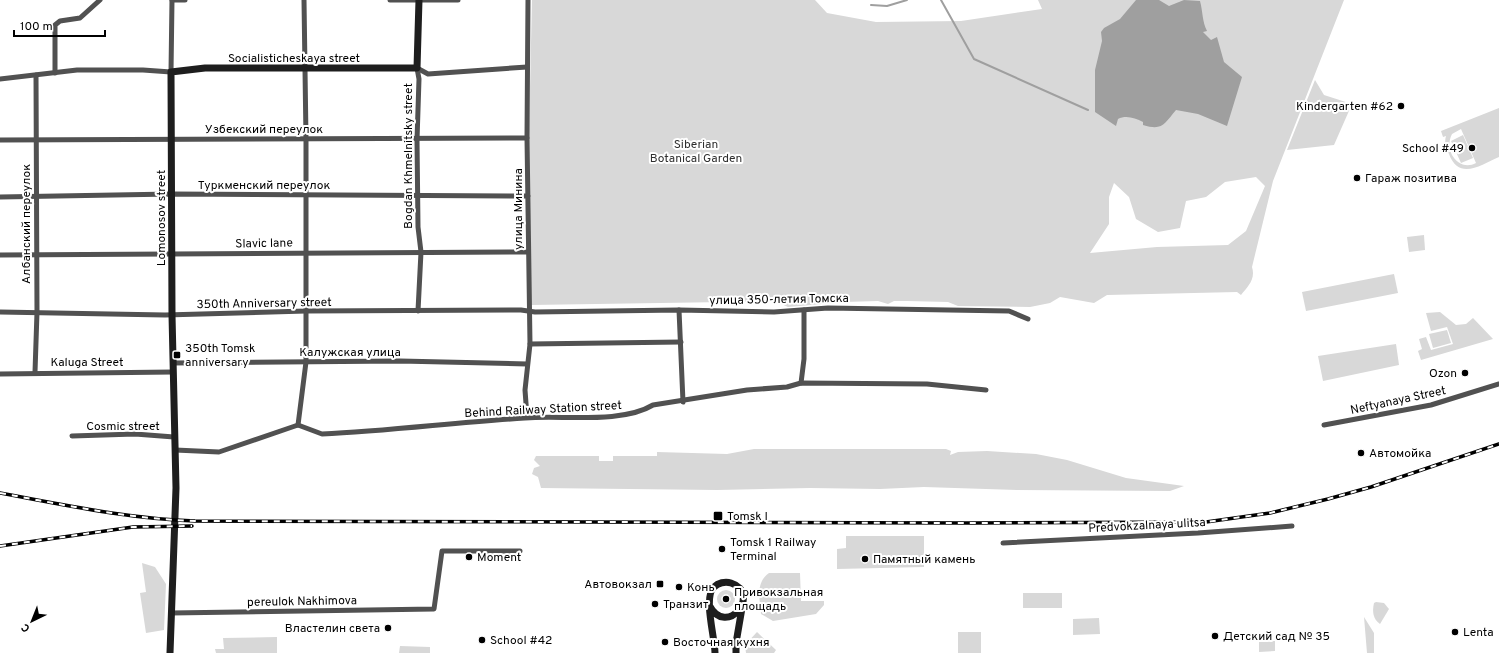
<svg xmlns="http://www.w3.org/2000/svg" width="1499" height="653" font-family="Overpass,sans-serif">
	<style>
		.green { fill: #d8d8d8; fill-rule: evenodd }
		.water { fill: #9f9f9f }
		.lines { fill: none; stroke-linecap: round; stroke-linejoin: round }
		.stream { stroke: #9f9f9f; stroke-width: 2 }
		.street { stroke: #515151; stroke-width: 5 }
		.secondary { stroke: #1e1e1e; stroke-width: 7 }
		.rail-casing { stroke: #000; stroke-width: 3.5 }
		.rail { stroke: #fff; stroke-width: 2; stroke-dasharray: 6; stroke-linecap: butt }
		.poi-dot { fill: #000; stroke: #fff; stroke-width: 1.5 }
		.labels { text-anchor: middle; stroke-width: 4; stroke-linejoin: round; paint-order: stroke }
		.street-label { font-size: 12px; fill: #000; stroke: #fff }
		.poi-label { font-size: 12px; fill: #000; stroke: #fff; text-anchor: start }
		.park-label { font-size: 12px; fill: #2f2f2f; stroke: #fff }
	</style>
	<rect width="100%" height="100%" fill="#fff"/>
	<g class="green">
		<path d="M532 0H815L827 13 876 22 961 21 1042 9 1038 0H1344L1273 181 1252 267C1256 280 1247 287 1241 295L1237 292 1107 295 1094 303 1060 297 1050 303 1030 307 958 306 948 302 907 301H894L888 304 878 301 844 302 788 307 777 302H740L733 306 725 302 531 305 529 131ZM1256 177 1265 186 1246 231 1228 245 1157 247 1090 253 1109 224V197L1114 183 1129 197 1136 219 1158 232 1180 228 1186 201 1206 197 1225 182Z"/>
		<path d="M1315 80 1324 95 1352 104 1334 145 1287 150Z"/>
		<path d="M1499 108V157C1481 165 1459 181 1449 154 1446 148 1444 143 1446 136L1443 137 1441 131ZM1461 129 1476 163C1459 172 1443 151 1452 134Z"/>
		<path d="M1463 135 1473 158 1461 163 1451 141Z"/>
		<path d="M1424 235 1425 250 1409 252 1407 237Z"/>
		<path d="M1394 274 1398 293 1306 311 1302 292Z"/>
		<path d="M1440 312 1456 325 1466 324 1473 318 1493 339 1421 360 1418 351 1422 349 1419 339 1426 337 1431 350 1453 344 1447 327 1431 331 1426 313Z"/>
		<path d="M1447 330 1451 343 1433 348 1429 334Z"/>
		<path d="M1396 344 1399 365 1323 381 1318 356Z"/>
		<path d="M754 449H946L951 451 950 455 958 452 987 451 1036 454 1067 460 1126 478 1184 486 1170 491 1017 490 924 487 880 489 810 488 717 490 541 488 538 477 532 474 534 468 540 466 534 460 536 456H599V461H613V456H657V452L727 454Z"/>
		<path d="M846 536H924V567L837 569V549L846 548Z"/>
		<path d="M142 563 155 567 166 584 164 630 146 633 140 593 146 592Z"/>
		<path d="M769 573H800L801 601H824V605L816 614 773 621 761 614C760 599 755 583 769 573Z"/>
		<circle cx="726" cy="599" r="9"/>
		<rect x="1023" y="593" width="39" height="15"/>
		<path d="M1376 602 1384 603 1389 609 1380 624C1373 619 1372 612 1374 603Z"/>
		<path d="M1364 617 1374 633V653H1367Z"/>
		<path d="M1099 618 1100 634 1073 635V619Z"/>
		<path d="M757 632 776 650 774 653H746L745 645Z"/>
		<rect x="958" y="632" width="23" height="21"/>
		<path d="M277 637V653H216L215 649H224L223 638Z"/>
		<path d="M1275 641V651L1259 652V642Z"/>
		<path d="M400 646 430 647V653H399Z"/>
	</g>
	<path class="water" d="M1136 0H1159L1169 6 1184 0 1200 1C1203 12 1202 21 1207 31L1203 32 1211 40 1217 37 1224 62 1242 77 1227 126 1198 114 1176 110C1164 124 1163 131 1143 125V122C1135 118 1126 115 1118 119L1116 126 1095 112V70L1102 41 1101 32 1104 28 1120 19Z"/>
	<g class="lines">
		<g class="stream">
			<path d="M941 0 974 59 1088 110"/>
			<path d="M871 5 887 6 907 0"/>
		</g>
		<g class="street">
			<path d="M172 0H185"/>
			<path d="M390 0H458"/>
			<path d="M417 68 419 79 417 140 418 227 421 252 418 311"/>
			<path d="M417 68 428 74 527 67"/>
			<path d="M55 73V25L60 21 80 18 100 0"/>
			<path d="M0 79 77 70H143L171 72 172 0"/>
			<path d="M0 140 527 138"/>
			<path d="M0 197 172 194 528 196"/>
			<path d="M0 255 528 252"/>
			<path d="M679 310 683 402"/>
			<path d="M0 312 165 315 306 311 521 310 535 312 679 310 774 312 828 308 1009 311 1028 319"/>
			<path d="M530 344 681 342"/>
			<path d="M173 363 400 361 527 364"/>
			<path d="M35 372 37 312 36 75"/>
			<path d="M0 374 173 372"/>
			<path d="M801 383 804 359V310"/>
			<path d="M527 417 525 390 530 344 527 138 528 0"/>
			<path d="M298 425 306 362V139L304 0"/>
			<path d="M1324 425 1431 405 1499 384"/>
			<path d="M72 436 135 434 174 437"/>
			<path d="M175 450 219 452 298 425 322 434C390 431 457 422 525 418 562 415 622 424 653 405L747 390 787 387 801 383 927 384 986 390"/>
			<path d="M1003 543 1198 533 1292 526"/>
			<path d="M171 613 434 609 442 551H520"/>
		</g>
		<g class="secondary">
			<path d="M709 605C727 639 762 593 731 583 725 581 718 583 714 587 703 597 715 638 715 653"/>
			<path d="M170 653 176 488 172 315 171 72 205 68H417L419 0"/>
			<path d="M736 653V643L742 608"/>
		</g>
		<defs>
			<g id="rail">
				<path d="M0 493C65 505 129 519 195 521L971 523 1206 522 1270 513 1328 499 1371 487 1499 444"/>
				<path d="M0 546 133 527 192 526"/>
			</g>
		</defs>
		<use href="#rail" class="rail-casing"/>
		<use href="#rail" class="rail"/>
	</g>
	<g class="poi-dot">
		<circle cx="1401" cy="106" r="4"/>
		<circle cx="1472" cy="148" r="4"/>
		<circle cx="1357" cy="178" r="4"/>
		<rect x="173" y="351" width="8" height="8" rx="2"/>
		<circle cx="1465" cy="373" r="4"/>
		<circle cx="1361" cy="453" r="4"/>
		<rect x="713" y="511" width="10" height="10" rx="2"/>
		<circle cx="722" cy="549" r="4"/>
		<circle cx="469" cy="557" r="4"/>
		<circle cx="865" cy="559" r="4"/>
		<rect x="656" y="580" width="8" height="8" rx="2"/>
		<circle cx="679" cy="587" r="4"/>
		<circle cx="726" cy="599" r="4"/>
		<circle cx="655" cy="604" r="4"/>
		<circle cx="388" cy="628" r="4"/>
		<circle cx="1455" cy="632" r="4"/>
		<circle cx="1215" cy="636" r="4"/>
		<circle cx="482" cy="640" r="4"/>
		<circle cx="665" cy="642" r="4"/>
	</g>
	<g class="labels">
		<g class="street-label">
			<text x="294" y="62">Socialisticheskaya street</text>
			<text x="264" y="133">Узбекский переулок</text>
			<text transform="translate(408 156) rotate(-90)" y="4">Bogdan Khmelnitsky street</text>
			<text x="264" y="189">Туркменский переулок</text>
			<text transform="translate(518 209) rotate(-90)" y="4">улица Минина</text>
			<text transform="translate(161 218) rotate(-90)" y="4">Lomonosov street</text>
			<text transform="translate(26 224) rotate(-90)" y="4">Албанский переулок</text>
			<text transform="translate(264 243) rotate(-1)" y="4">Slavic lane</text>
			<text transform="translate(779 299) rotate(-1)" y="4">улица 350-летия Томска</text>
			<text transform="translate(264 303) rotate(-1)" y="4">350th Anniversary street</text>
			<text x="350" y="356">Калужская улица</text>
			<text x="87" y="366">Kaluga Street</text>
			<text transform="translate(1398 400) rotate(-12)" y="4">Neftyanaya Street</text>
			<text transform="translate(543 409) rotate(-3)" y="4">Behind Railway Station street</text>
			<text x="123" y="430">Cosmic street</text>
			<text transform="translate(1147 525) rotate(-3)" y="4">Predvokzalnaya ulitsa</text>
			<text transform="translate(302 601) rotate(-1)" y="4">pereulok Nakhimova</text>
		</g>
		<g class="poi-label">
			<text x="1393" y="110" text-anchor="end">Kindergarten #62</text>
			<text x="1464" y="152" text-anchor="end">School #49</text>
			<text x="1365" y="182">Гараж позитива</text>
			<text x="185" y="352">350th Tomsk<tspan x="185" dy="14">anniversary</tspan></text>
			<text x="1457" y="377" text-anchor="end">Ozon</text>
			<text x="1369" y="457">Автомойка</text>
			<text x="727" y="520">Tomsk I</text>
			<text x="730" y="546">Tomsk 1 Railway<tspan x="730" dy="14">Terminal</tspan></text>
			<text x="477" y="561">Moment</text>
			<text x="873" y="563">Памятный камень</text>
			<text x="652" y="588" text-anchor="end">Автовокзал</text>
			<text x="687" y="591">Конь</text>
			<text x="734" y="596">Привокзальная<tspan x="734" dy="14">площадь</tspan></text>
			<text x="663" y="608">Транзит</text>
			<text x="380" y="632" text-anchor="end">Властелин света</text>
			<text x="1463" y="636">Lenta</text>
			<text x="1223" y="640">Детский сад № 35</text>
			<text x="490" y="644">School #42</text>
			<text x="673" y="646">Восточная кухня</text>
		</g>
		<g class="park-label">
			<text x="696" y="148">Siberian<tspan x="696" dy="14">Botanical Garden</tspan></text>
		</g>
	</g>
	<g transform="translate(32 621) rotate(223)" stroke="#ffffff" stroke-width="3" paint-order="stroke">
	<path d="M0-3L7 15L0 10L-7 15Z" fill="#000000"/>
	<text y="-6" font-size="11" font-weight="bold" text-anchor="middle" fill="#000000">С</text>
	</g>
	<path d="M14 30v6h91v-6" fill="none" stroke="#000000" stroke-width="2"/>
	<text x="20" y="30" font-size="12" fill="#000000" stroke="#ffffff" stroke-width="3" paint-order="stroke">100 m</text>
</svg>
